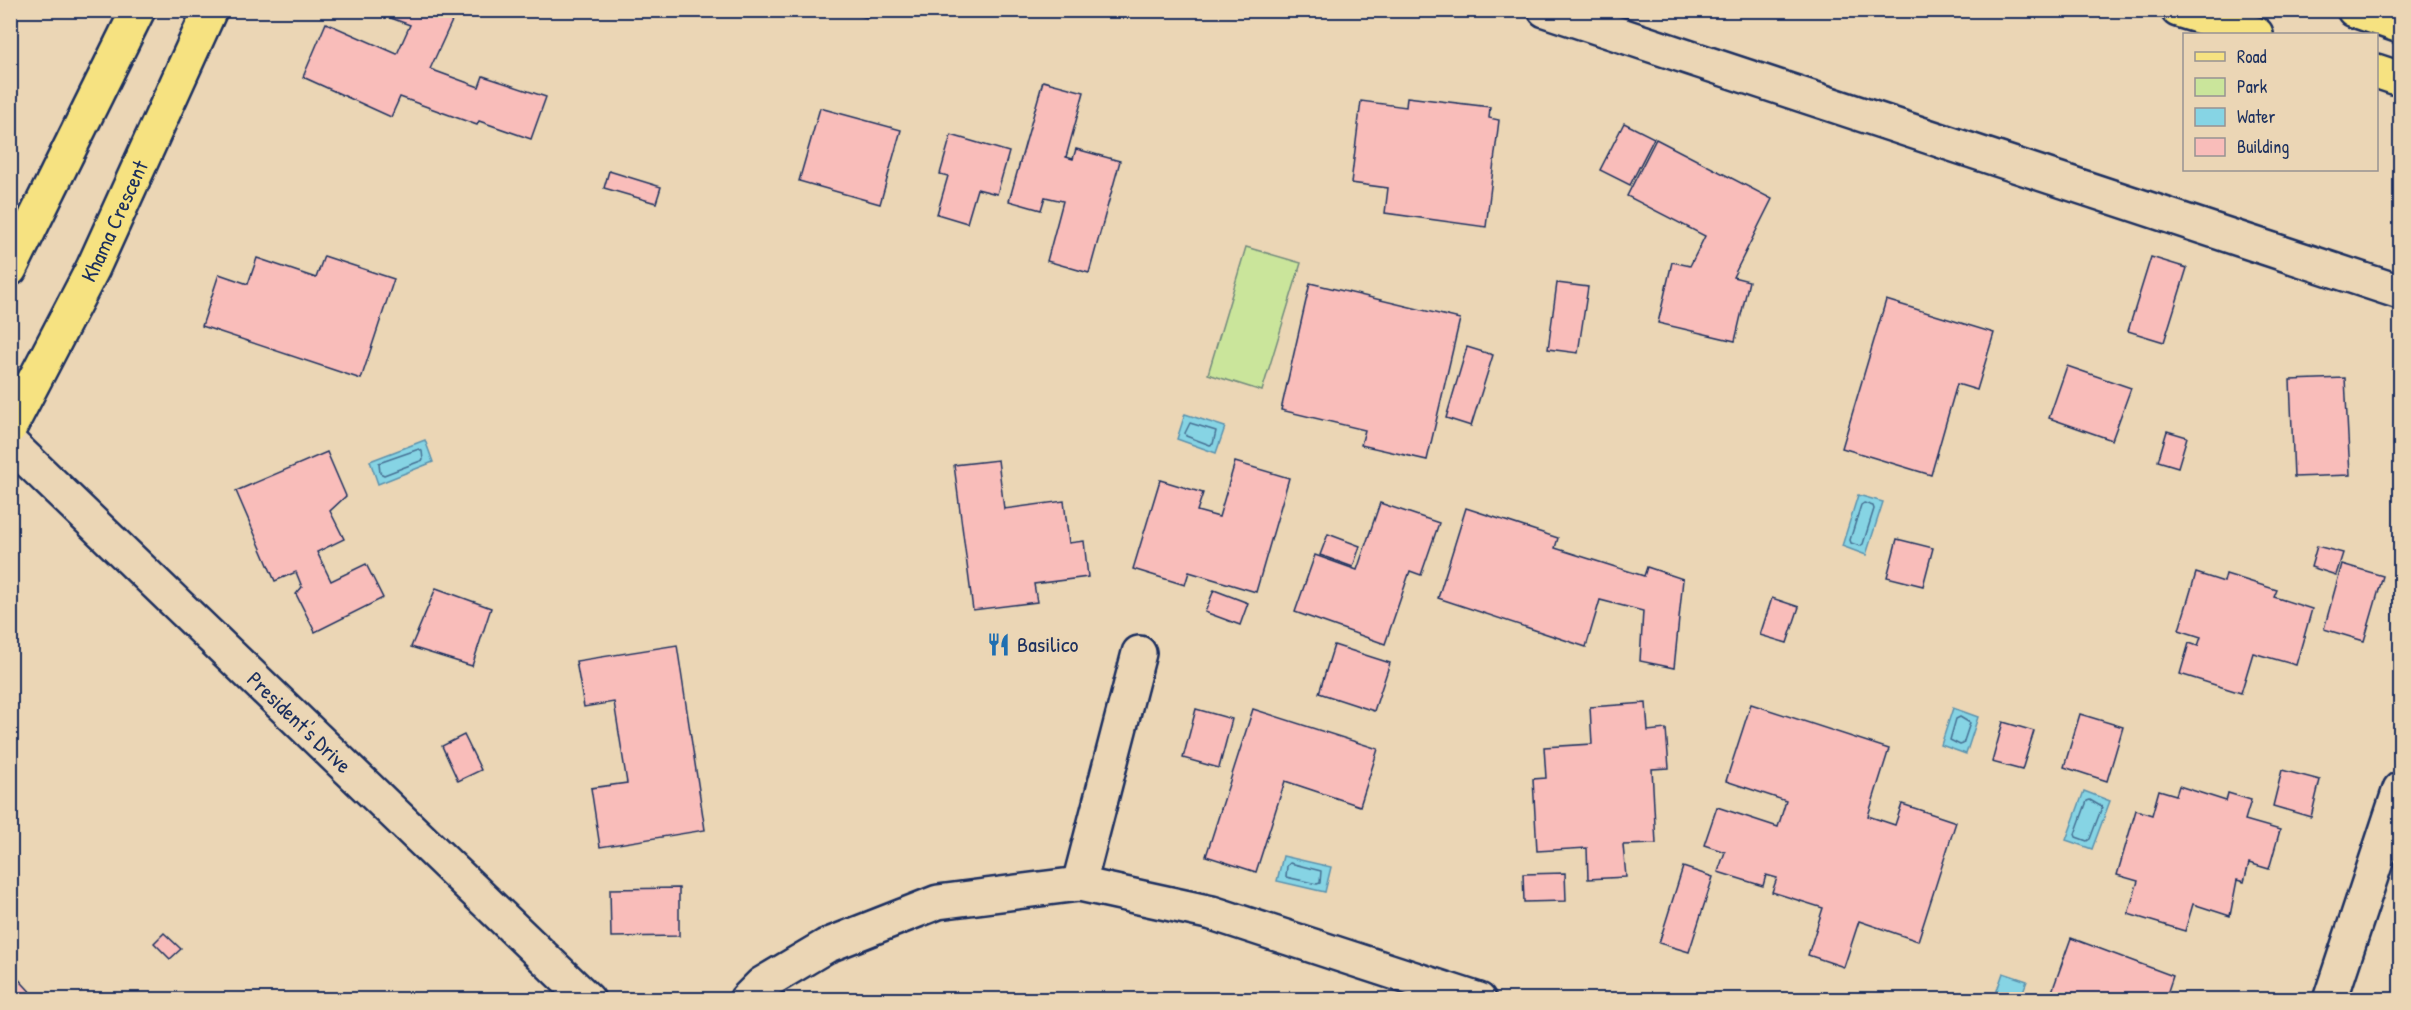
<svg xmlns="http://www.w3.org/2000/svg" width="2411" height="1010" font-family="'Patrick Hand',sans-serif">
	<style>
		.green { fill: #cae59b; stroke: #728a7c; stroke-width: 1.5 }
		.water { fill: #86d4e4; stroke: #5b92ae; stroke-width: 1.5 }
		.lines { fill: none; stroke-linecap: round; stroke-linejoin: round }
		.shore { stroke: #467194; stroke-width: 1.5 }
		.building { fill: #f9bdba; stroke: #1b2f5e; stroke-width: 1.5 }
		.minor-casing { stroke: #1b2f5e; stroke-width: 38 }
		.primary-casing { stroke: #1b2f5e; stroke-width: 38 }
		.minor { stroke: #ebd6b5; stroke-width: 33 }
		.primary { stroke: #f6e281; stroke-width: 33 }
		.labels { text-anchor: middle; stroke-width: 5; stroke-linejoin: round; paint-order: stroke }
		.street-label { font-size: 22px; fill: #1b2f5e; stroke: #ebd6b5 }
		.poi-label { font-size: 22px; fill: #1b2f5e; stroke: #ebd6b5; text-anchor: start }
	</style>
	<rect width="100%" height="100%" fill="#ebd6b5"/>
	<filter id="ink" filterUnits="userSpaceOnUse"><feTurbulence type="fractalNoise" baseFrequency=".0167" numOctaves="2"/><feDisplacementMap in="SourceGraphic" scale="12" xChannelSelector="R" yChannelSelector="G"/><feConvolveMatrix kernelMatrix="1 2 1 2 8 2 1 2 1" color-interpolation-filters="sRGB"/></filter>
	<g filter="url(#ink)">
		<path class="green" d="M1246 247 1301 263 1262 391 1208 374Z"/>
		<g class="water">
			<path d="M1185 414 1225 427 1216 453 1177 439Z"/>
			<path d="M425 440 433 462 378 484 370 461Z"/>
			<path d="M1858 495 1883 502 1866 555 1842 546Z"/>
			<path d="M1953 708 1978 717 1966 754 1941 745Z"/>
			<path d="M2084 791 2110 801 2092 849 2066 840Z"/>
			<path d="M1283 856 1331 867 1325 892 1277 881Z"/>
			<path d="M2003 973 2027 981 2020 999H1994Z"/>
		</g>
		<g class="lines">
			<g class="shore">
				<path d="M1190 423 1216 431 1213 444 1210 445 1186 436 1185 433Z"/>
				<path d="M419 449 422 451 423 460 384 475 380 473 379 463Z"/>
				<path d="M1864 503 1873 506 1874 509 1863 544 1860 546 1851 543 1850 540 1861 505Z"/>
				<path d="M1960 717 1970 723 1963 744 1960 745 1950 740 1956 719Z"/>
				<path d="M2090 800 2102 807 2090 839 2087 841 2076 837 2075 834 2087 801Z"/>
				<path d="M1290 863 1321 871 1320 883 1317 884 1286 877 1287 866Z"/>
			</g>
		</g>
		<g class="building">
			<path d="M369 10H457L430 69 479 87 483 76 546 97 531 139 479 121 477 125 400 97 391 117 303 77 326 23 397 54 410 25Z"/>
			<path d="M839 10H870L868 18Z"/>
			<path d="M1043 81 1084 92 1066 157 1073 159 1076 149 1120 161 1089 273 1047 261 1063 201 1045 197 1041 210 1009 201Z"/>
			<path d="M1407 97 1490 107 1489 118 1499 120 1486 227 1385 213 1388 188 1351 183 1361 101 1406 107Z"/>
			<path d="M820 108 901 130 880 204 799 181Z"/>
			<path d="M1624 123 1654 138 1630 185 1600 170Z"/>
			<path d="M951 135 1009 152 997 194 977 189 967 223 937 214 948 176 940 174Z"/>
			<path d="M1656 139 1772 199 1733 277 1749 281 1735 341 1658 323 1672 262 1690 266 1705 236 1627 196Z"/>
			<path d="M609 171 661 187 656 203 604 188Z"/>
			<path d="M324 256 394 279 361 379 202 326 219 274 248 284 257 258 316 278Z"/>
			<path d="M2151 257 2187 268 2164 342 2128 331Z"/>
			<path d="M1310 283 1460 319 1427 460 1361 445 1365 430 1281 410Z"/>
			<path d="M1557 283 1588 287 1578 353 1548 349Z"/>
			<path d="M1886 300 1994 333 1977 390 1957 384 1931 475 1842 448Z"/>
			<path d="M1467 347 1493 355 1471 426 1446 418Z"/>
			<path d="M2067 366 2131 388 2112 440 2049 418Z"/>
			<path d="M2345 378 2350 475 2294 477 2290 380Z"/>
			<path d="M2167 431 2187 437 2178 467 2158 461Z"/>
			<path d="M327 452 346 496 330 511 344 539 317 552 331 581 366 564 383 598 315 632 296 594 302 587 296 572 275 581 236 491Z"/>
			<path d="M998 460 1004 509 1064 501 1069 543 1084 541 1088 577 1034 584 1037 602 973 610 954 465Z"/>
			<path d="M1235 462 1289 478 1256 592 1189 572 1185 585 1133 569 1160 480 1203 493 1197 511 1219 517Z"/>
			<path d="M1380 503 1439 523 1421 575 1410 571 1385 644 1295 612 1315 555 1357 570Z"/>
			<path d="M1466 508 1558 538 1555 548 1644 576 1647 567 1683 579 1674 668 1640 661 1643 611 1600 600 1586 647 1438 598Z"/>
			<path d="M1328 534 1360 546 1353 567 1320 555Z"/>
			<path d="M1897 539 1933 548 1923 586 1887 577Z"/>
			<path d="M2317 546 2343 553 2336 575 2311 567Z"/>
			<path d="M2342 564 2383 576 2364 641 2324 629Z"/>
			<path d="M2196 573 2224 582 2226 574 2277 590 2274 597 2312 609 2296 665 2253 653 2241 693 2180 674 2189 643 2198 646 2201 637 2179 630Z"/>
			<path d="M436 588 491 608 472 666 411 647Z"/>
			<path d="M1214 590 1248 603 1240 625 1205 612Z"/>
			<path d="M1772 598 1799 607 1787 643 1760 635Z"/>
			<path d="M677 645 705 830 600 847 591 788 627 783 614 702 584 707 576 661Z"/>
			<path d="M1334 645 1390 663 1374 711 1319 693Z"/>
			<path d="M1646 703 1648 731 1666 729 1669 768 1652 769 1656 844 1623 845 1626 877 1588 879 1587 848 1537 851 1533 779 1546 778 1544 747 1592 744 1590 707Z"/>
			<path d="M1751 704 1889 749 1868 816 1895 825 1902 804 1956 822 1918 941 1859 921 1844 967 1808 955 1823 908 1772 892 1777 878 1766 875 1763 886 1718 872 1725 852 1704 845 1717 807 1778 827 1786 801 1726 781Z"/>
			<path d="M1196 709 1232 719 1219 768 1183 758Z"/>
			<path d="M1253 709 1378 749 1360 806 1285 781 1256 872 1206 856Z"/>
			<path d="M2080 714 2123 727 2107 781 2064 767Z"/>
			<path d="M2003 722 2034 731 2022 770 1992 762Z"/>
			<path d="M464 735 481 770 458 781 442 746Z"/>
			<path d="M2282 770 2320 780 2311 817 2273 806Z"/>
			<path d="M2179 786 2226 801 2228 793 2251 800 2245 820 2280 830 2269 869 2249 863 2244 882 2237 880 2230 916 2193 904 2185 931 2128 914 2138 881 2117 875 2136 810 2152 815 2159 790 2176 795Z"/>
			<path d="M1683 867 1713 877 1689 952 1659 943Z"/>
			<path d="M1565 873 1566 901 1524 902 1523 874Z"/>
			<path d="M679 888V936L611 937 610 889Z"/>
			<path d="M164 933 181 949 170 959 154 943Z"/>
			<path d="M2071 938 2173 976 2165 1000H2049Z"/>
			<path d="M10 970 38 1000H10Z"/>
		</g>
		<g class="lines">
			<defs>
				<g id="minor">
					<path d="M1545 10 2400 292"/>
					<path id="s1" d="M10 443 588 1000"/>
					<path d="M1079 884 1139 653"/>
					<path d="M746 1000 762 984 826 946 938 902 1079 884 1212 913 1479 1000"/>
					<path d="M2330 1000 2400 789"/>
				</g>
				<g id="primary">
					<path d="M2178 10 2256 34"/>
					<path d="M2354 10 2400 26"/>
					<path d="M2376 71 2400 79"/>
					<path d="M10 269 138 10"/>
					<path id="s2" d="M10 427 93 268 210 10"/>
				</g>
			</defs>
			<use href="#minor" class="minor-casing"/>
			<use href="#primary" class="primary-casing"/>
			<use href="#minor" class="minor"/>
			<use href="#primary" class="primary"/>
		</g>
	</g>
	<defs>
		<symbol id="restaurant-bare" viewBox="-9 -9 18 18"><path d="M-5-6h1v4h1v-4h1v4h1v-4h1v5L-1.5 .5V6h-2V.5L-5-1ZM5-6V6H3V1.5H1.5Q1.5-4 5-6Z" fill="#1f6fb2" stroke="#ebd6b5" stroke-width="2.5" paint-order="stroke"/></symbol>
	</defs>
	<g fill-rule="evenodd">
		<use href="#restaurant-bare" x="982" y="628" width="33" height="33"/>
	</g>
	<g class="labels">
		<g class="street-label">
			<text dy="8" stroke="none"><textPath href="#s2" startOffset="231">Khama Crescent</textPath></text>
			<text dy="8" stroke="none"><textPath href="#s1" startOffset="402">President's Drive</textPath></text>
		</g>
		<g class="poi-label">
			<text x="1017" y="652">Basilico</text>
		</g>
	</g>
	<rect width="2411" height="1010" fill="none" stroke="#ebd6b5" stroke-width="36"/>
	<rect x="18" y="18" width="2375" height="974" fill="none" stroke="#1b2f5e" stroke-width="2" filter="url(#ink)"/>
	<rect x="2183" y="33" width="195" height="138" fill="#ebd6b5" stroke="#989392" stroke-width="1.5"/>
	<rect x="2195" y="52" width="30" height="9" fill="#f6e281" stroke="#989392" stroke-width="1.5"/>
	<text x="2237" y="63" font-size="18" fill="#1b2f5e">Road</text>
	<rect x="2195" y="78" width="30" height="18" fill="#cae59b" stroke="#989392" stroke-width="1.5"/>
	<text x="2237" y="93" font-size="18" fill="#1b2f5e">Park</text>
	<rect x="2195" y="108" width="30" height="18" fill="#86d4e4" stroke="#989392" stroke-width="1.5"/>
	<text x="2237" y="123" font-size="18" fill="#1b2f5e">Water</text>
	<rect x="2195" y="138" width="30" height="18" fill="#f9bdba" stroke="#989392" stroke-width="1.5"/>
	<text x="2237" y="153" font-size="18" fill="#1b2f5e">Building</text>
</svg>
